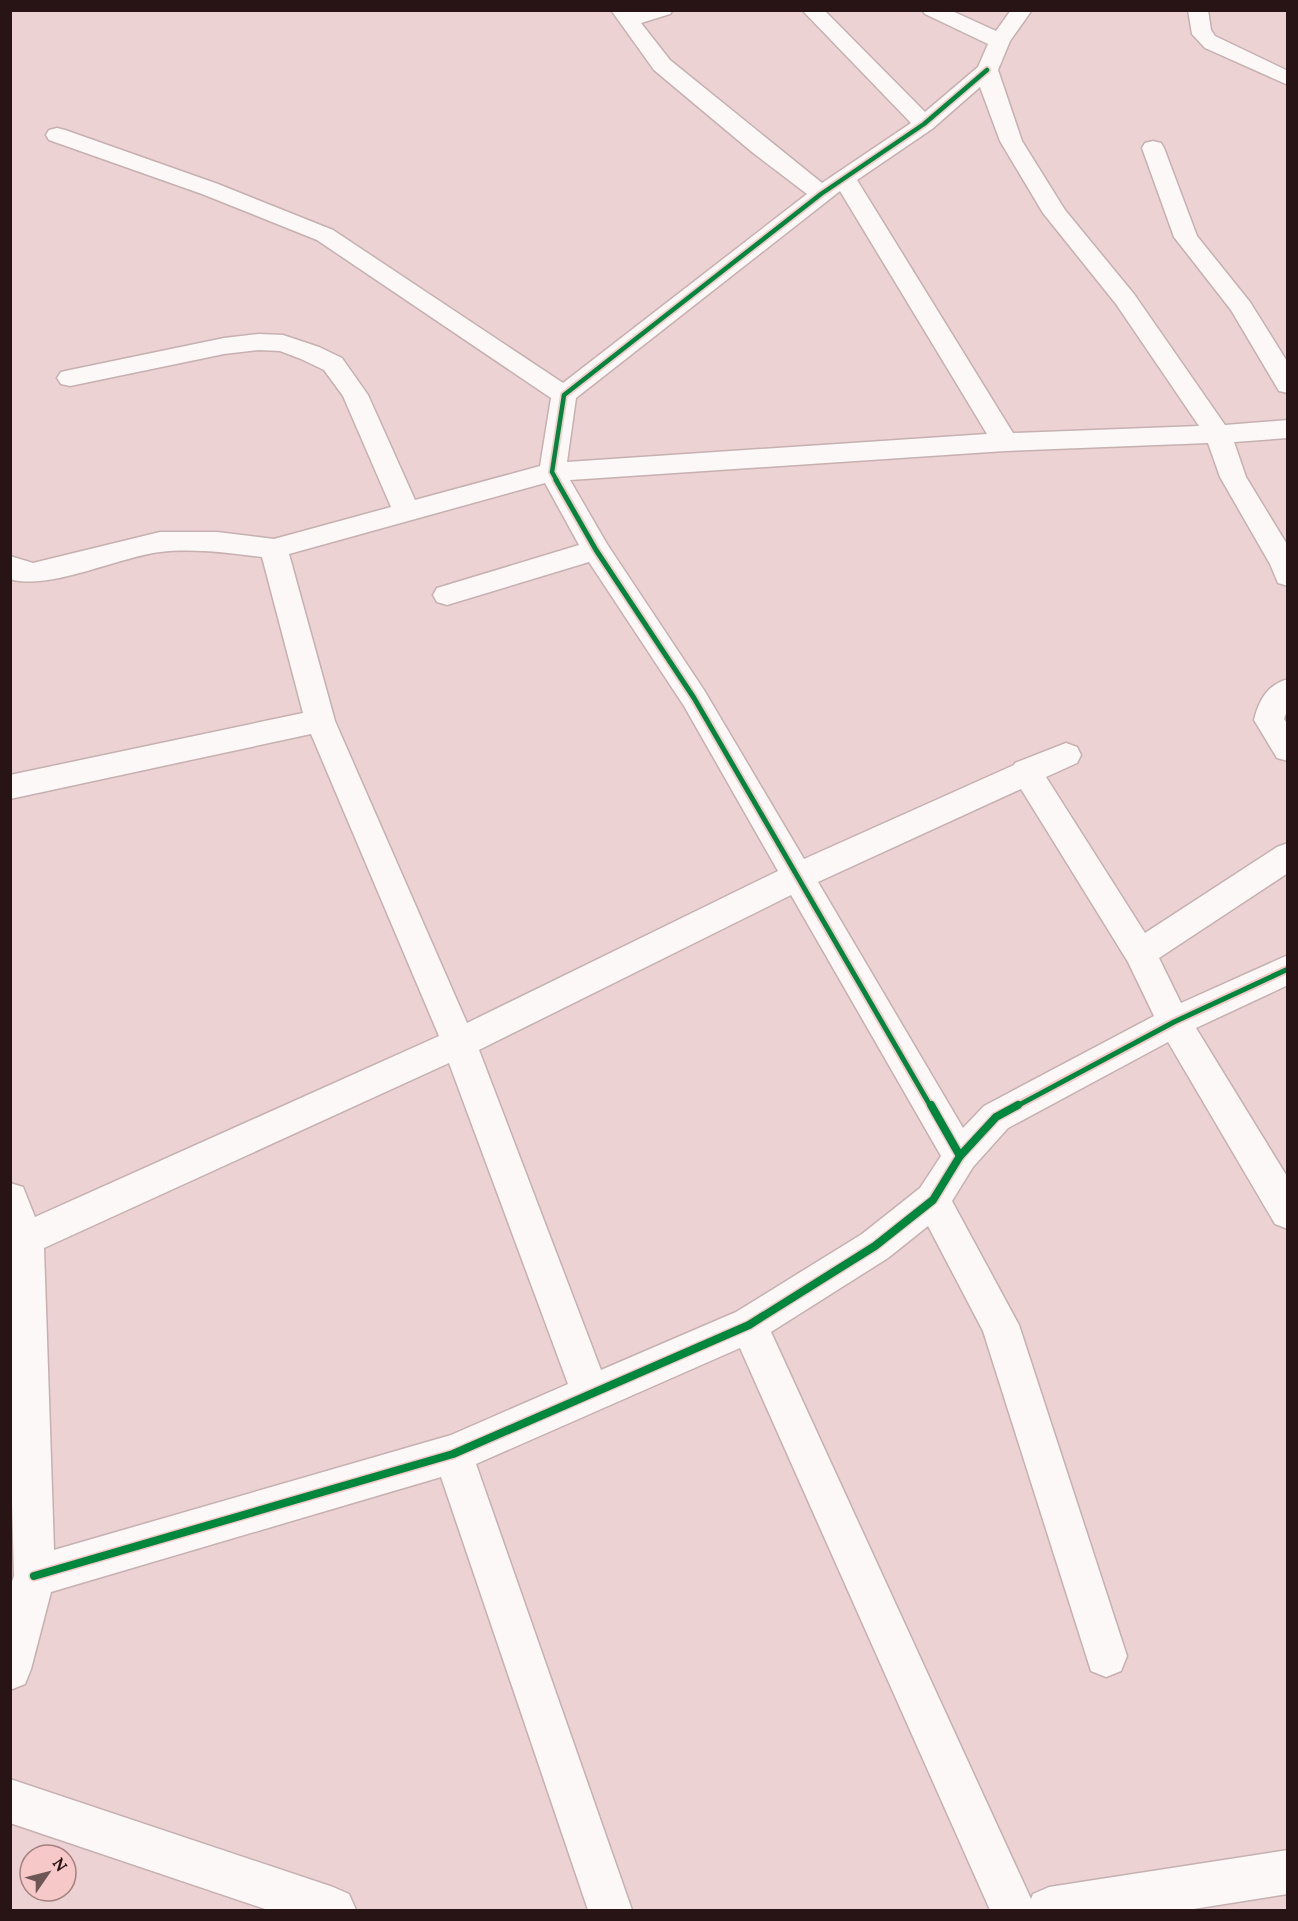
<svg xmlns="http://www.w3.org/2000/svg" width="1298" height="1921" font-family="Lora,serif">
  <style>
    .lines { fill: none; stroke-linecap: round; stroke-linejoin: round }
    .minor-casing { stroke: #c6b0b0; stroke-width: 3 }
    .minor { fill: #fcf8f8; fill-rule: evenodd }
    .cycleway-far2-casing { stroke: #f7c8c8; stroke-width: 8 }
    .cycleway-far1-casing { stroke: #f7c8c8; stroke-width: 9 }
    .cycleway-casing { stroke: #f7c8c8; stroke-width: 11 }
    .cycleway-far2 { stroke: #00873e; stroke-width: 4.5 }
    .cycleway-far1 { stroke: #00873e; stroke-width: 5 }
    .cycleway { stroke: #00873e; stroke-width: 8 }
  </style>
  <rect width="100%" height="100%" fill="#ecd2d2"/>
  <g class="lines">
    <!-- minor casing -->
    <g class="minor-casing">
      <g id="minor">
        <path d="M611 10H673L670 14 641 23 670 60 822 183 911 123 802 10H824L925 112 978 67 988 44 925 14 922 10H950L996 31 1011 10H1032L1010 41 998 70 1022 141 1065 210 1134 294 1225 425 1288 420V438L1234 442 1246 477 1288 546V586L1278 583 1270 564 1220 477 1208 443 1005 451 570 480 607 544 704 690 804 859 1014 765 1015 763 1066 743 1077 747 1081 755 1077 763 1046 777 1145 933 1277 847 1288 843V873L1159 958 1181 1003 1288 955V985L1196 1028 1288 1178V1229L1275 1224 1168 1042 1008 1128 973 1167 952 1201 1019 1325 1127 1656 1121 1671 1106 1677 1091 1671 983 1331 928 1226 888 1258 771 1332 1031 1899 1033 1894 1049 1887 1288 1850V1894L1187 1910H990L740 1348 476 1464 632 1910H588L441 1477 51 1592 31 1669 25 1684 10 1690V1587L14 1576 10 1427V1183L23 1187 35 1217 439 1036 311 734 10 799V775L303 713 262 557C229 553 194 548 160 552 118 557 49 591 10 579V556L33 563 160 532H217L274 539 391 507 343 396 324 370 301 359 280 351 259 350 224 354 70 386 61 384 57 378 61 372 70 370 224 338 259 334 283 335 319 347 342 358 368 395 415 500 540 466 551 398 317 240 202 194 49 140 46 135 49 130 57 128 65 130 218 184 333 230 563 383 807 194 752 152 654 70ZM980 87 1000 141 1043 213 1116 304 1199 426 1013 433 857 180 932 129ZM840 191 987 434 567 462 576 398ZM545 483 579 545 437 588 433 595 437 602 447 605 589 562 684 706 778 871 467 1023 335 721 289 554ZM1021 789 1128 962 1154 1016 984 1106 963 1128 818 882ZM791 895 941 1156 920 1188 862 1234 736 1312 601 1370 479 1050ZM449 1063 568 1384 451 1435 54 1550 44 1248Z"/>
        <polygon points="1188,10 1208,10 1211,30 1215,36 1288,71 1288,85 1205,48 1192,34"/>
        <polygon points="1153,141 1161,143 1164,148 1197,236 1250,302 1288,363 1288,393 1279,391 1231,310 1174,237 1142,148 1145,143"/>
        <path d="M1288 679V708L1284 719 1288 724V761L1277 758 1254 720C1259 700 1267 685 1288 679Z"/>
        <polygon points="10,1779 333,1887 349,1894 356,1910 268,1910 10,1823"/>
      </g>
    </g>
    <!-- minor -->
    <use href="#minor" class="minor"/>
    <!-- cycleway-far2 casing -->
    <g class="cycleway-far2-casing">
      <polyline id="cycleway-far2" points="557,481 552,472 564,395 821,194 924,124 987,70"/>
    </g>
    <!-- cycleway-far1 casing -->
    <g class="cycleway-far1-casing">
      <g id="cycleway-far1">
        <polyline points="556,480 596,550 694,698 931,1107"/>
        <polyline points="1015,1107 1174,1022 1288,969"/>
      </g>
    </g>
    <!-- cycleway casing -->
    <g class="cycleway-casing">
      <g id="cycleway">
        <polyline points="931,1105 960,1156"/>
        <polyline points="34,1576 453,1454 749,1325 875,1246 933,1200 960,1156 996,1117 1018,1105"/>
      </g>
    </g>
    <!-- cycleway-far2 -->
    <use href="#cycleway-far2" class="cycleway-far2"/>
    <!-- cycleway-far1 -->
    <use href="#cycleway-far1" class="cycleway-far1"/>
    <!-- cycleway -->
    <use href="#cycleway" class="cycleway"/>
  </g>
  <!-- border -->
  <rect width="1298" height="1921" fill="none" stroke="#281414" stroke-width="24"/>
  <!-- north arrow -->
  <g transform="translate(48 1873) rotate(55)"><circle r="28" fill="#f7c8c8" stroke="#a48080" stroke-width="1.5"/>
  <path d="M0-4.5L10 22L0 15L-10 22Z" fill="#6d5656"/>
  <text y="-9" font-size="16" font-weight="bold" text-anchor="middle" fill="#281414">N</text>
  </g>
</svg>
